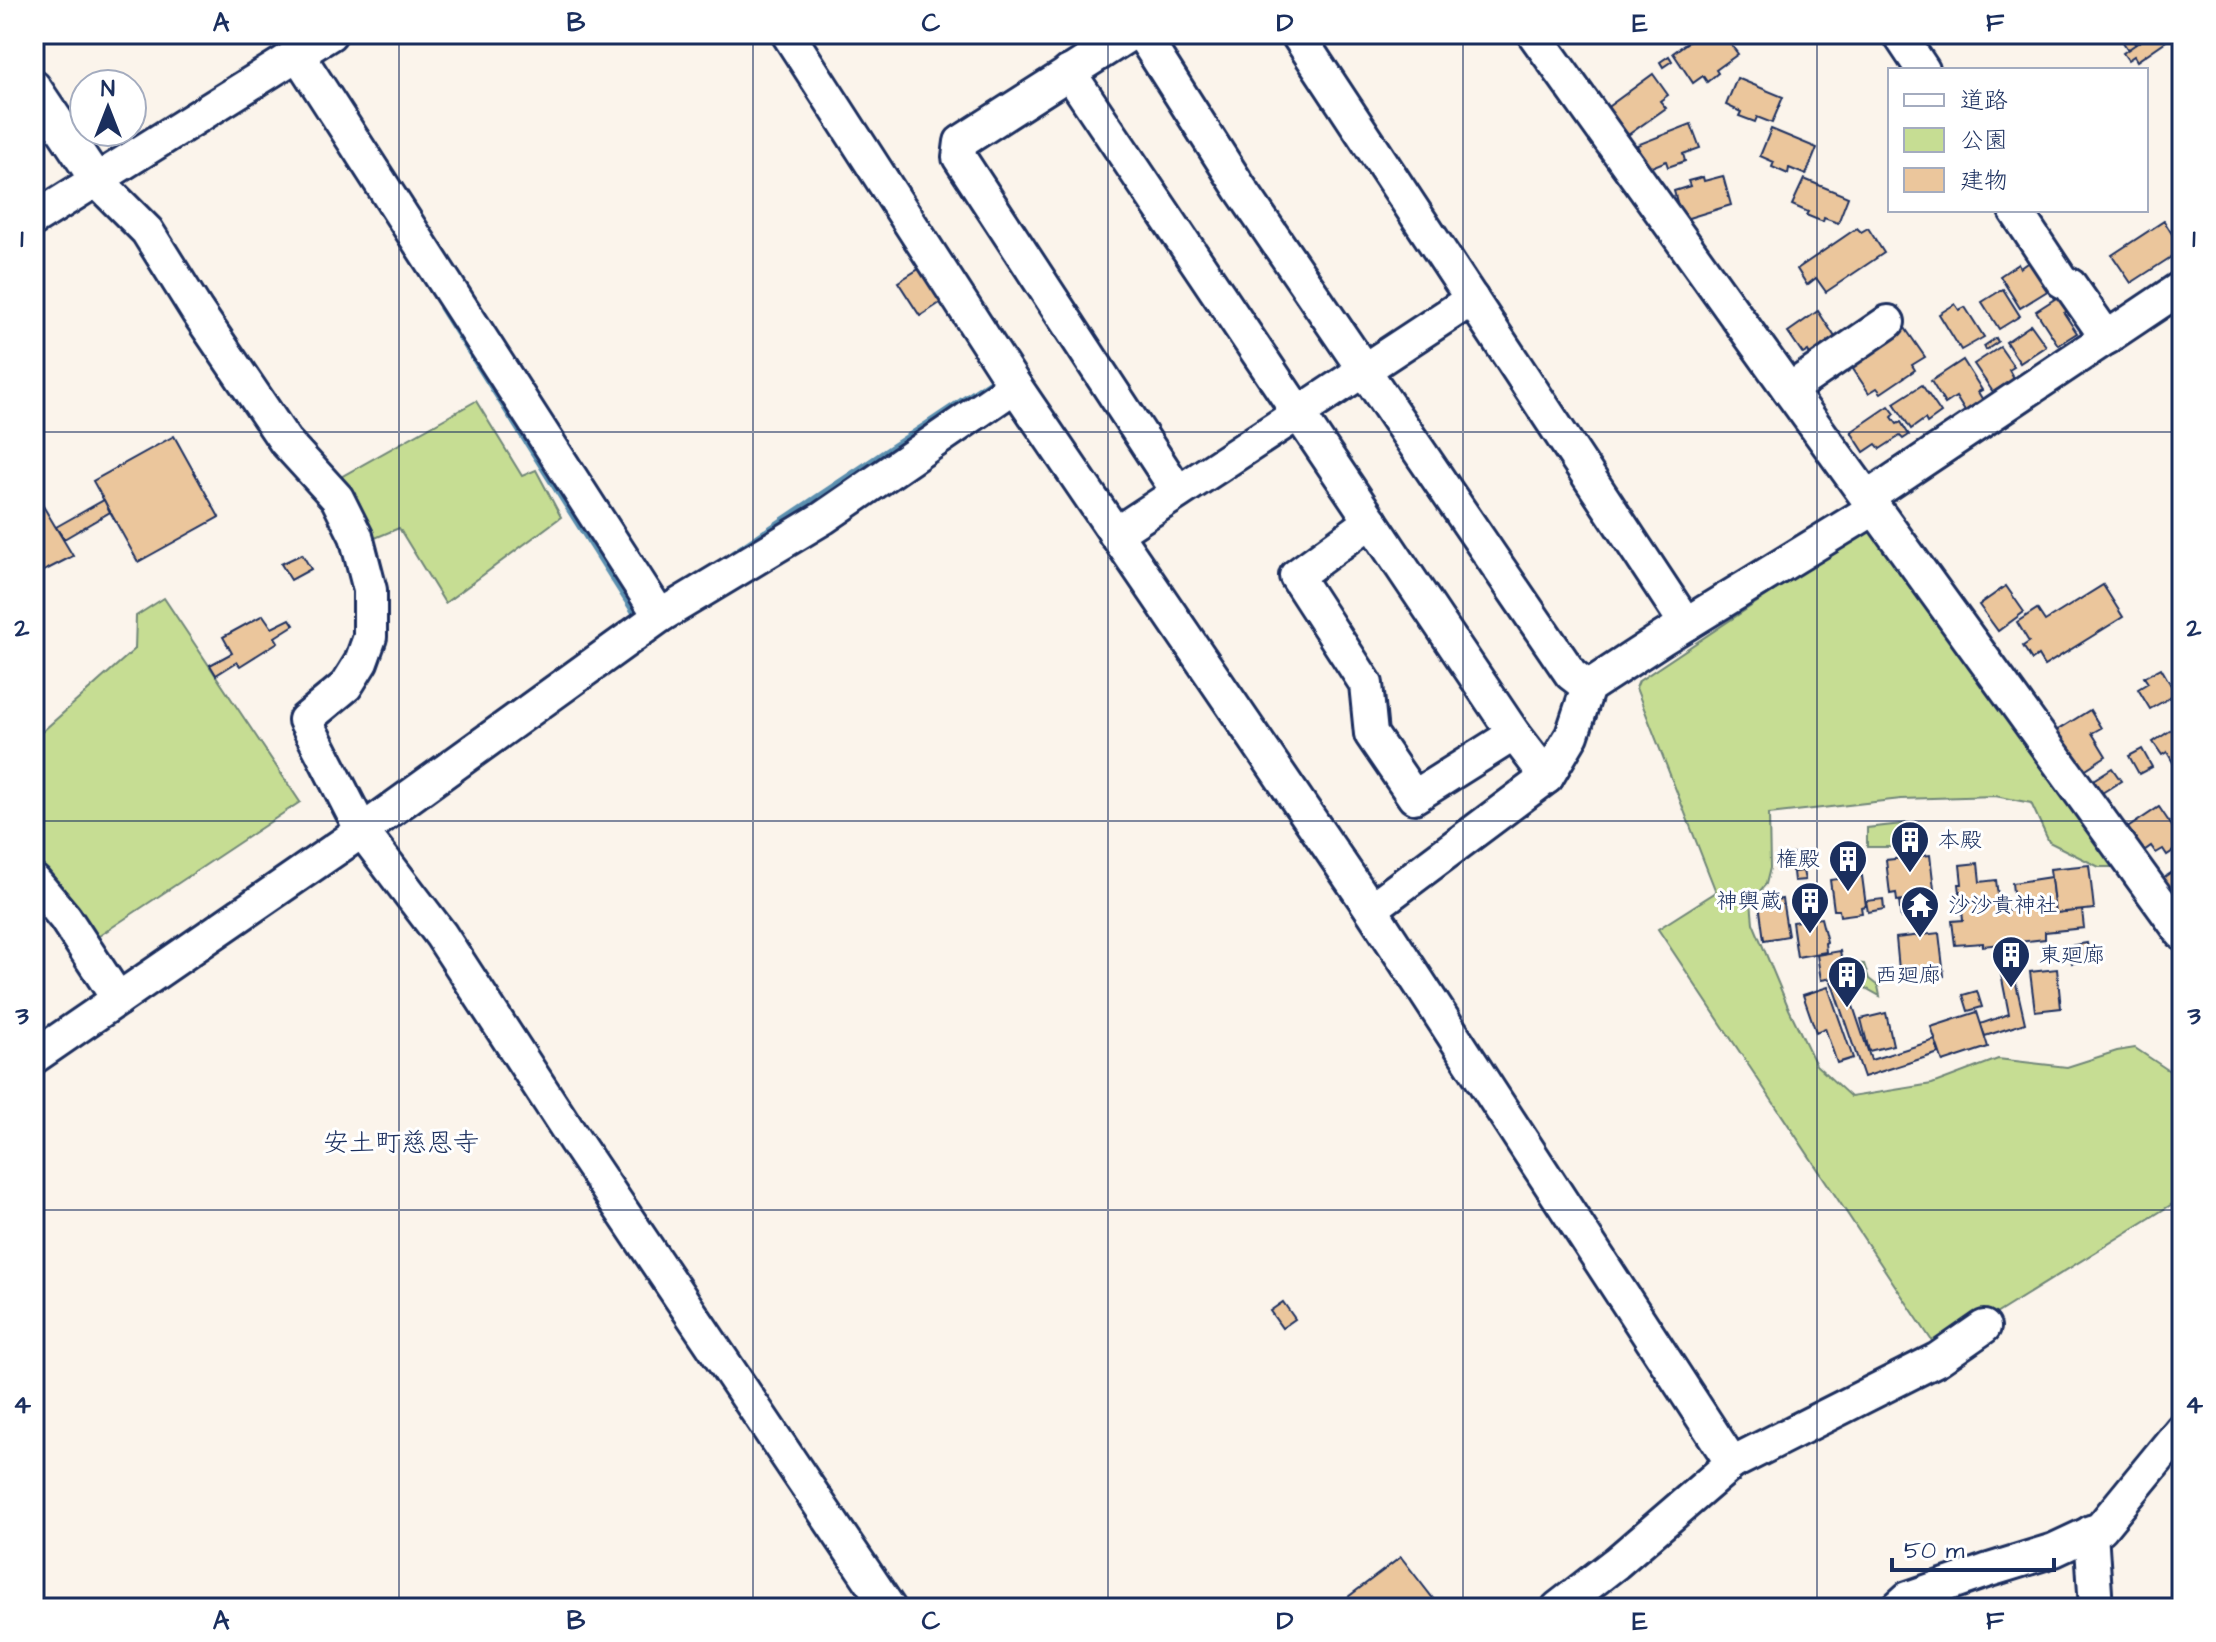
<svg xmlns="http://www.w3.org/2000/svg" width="2216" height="1642" font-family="'Architects Daughter','Klee One',sans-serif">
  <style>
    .green { fill: #c6dd93; stroke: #708678; stroke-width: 2 }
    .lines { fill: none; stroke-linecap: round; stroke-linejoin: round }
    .stream { stroke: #5b90b0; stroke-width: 7 }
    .building { fill: #ebc69c; stroke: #1b2f5e; stroke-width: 2 }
    .minor-casing { stroke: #1b2f5e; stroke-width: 38 }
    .minor { stroke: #fff; stroke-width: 32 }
    .grid { fill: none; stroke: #1b2f5e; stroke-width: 2; stroke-opacity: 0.55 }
    .labels { text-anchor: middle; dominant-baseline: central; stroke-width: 6; stroke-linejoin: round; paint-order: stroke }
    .poi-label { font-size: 22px; fill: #1b2f5e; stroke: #fff; text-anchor: start }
    .quarter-label { font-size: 26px; fill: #1b2f5e; stroke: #fff }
    .neatline { fill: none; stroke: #1b2f5e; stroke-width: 3 }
    .grid-label { font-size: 26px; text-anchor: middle; font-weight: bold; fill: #1b2f5e }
  </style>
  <rect width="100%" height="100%" fill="#fbf4eb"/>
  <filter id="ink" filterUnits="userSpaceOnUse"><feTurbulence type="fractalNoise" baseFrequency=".0125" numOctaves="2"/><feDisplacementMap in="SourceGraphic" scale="16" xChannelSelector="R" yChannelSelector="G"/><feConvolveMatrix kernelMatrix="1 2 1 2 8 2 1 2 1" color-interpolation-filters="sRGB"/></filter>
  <g filter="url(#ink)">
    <!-- green -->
    <g class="green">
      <polygon points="476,401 522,476 536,470 561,517 445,603 399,528 363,543 332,482"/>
      <polygon points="1865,530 1877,533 2116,867 2099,867 2049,842 2031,803 1995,796 1901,799 1769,814 1770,868 1766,884 1751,901 1753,923 1789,1009 1816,1065 1851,1097 1932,1084 1998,1059 2067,1067 2117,1051 2135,1048 2177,1076 2182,1074 2182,1198 1938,1350 1658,929 1716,892 1636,688 1639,681"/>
      <polygon points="164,598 300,802 96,938 59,886 34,859 34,739 135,649 136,616"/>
      <polygon points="1911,823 1899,847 1867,847 1867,828"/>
      <polygon points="1849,963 1864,964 1869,979 1878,986 1880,996 1855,982"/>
    </g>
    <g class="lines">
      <!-- stream -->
      <g class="stream">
        <polyline points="270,34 283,55"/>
        <polyline points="442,308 638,618 642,614"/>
        <polyline points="731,555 995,379"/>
      </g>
    </g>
    <!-- building -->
    <g class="building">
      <polygon points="1699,34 1723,34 1738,54 1716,70 1718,73 1707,82 1703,76 1693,83 1673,53"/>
      <polygon points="2118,34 2128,34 2136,45 2128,50"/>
      <polygon points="2138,34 2166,34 2169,39 2137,61 2134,56 2128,60 2123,53 2142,40"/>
      <polygon points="1669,56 1672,61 1663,67 1660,62"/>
      <polygon points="1653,74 1668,95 1660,101 1666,108 1625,137 1605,109"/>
      <polygon points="1737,78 1783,97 1772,123 1757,117 1755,122 1739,116 1741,112 1726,105"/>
      <polygon points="1691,124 1700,148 1683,154 1685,161 1668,167 1666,161 1647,169 1637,145"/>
      <polygon points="1771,129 1817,148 1806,175 1789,168 1788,174 1772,167 1774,162 1760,156"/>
      <polygon points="1723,176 1731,205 1682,220 1674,191 1690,186 1688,181 1703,177 1704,181"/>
      <polygon points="1804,179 1848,197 1838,223 1824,218 1823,222 1806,215 1808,212 1792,205"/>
      <polygon points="2164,221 2182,250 2131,283 2112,255"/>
      <polygon points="1857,228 1861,232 1868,228 1884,253 1826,292 1816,278 1807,285 1797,269"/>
      <polygon points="2030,261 2049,290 2020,308 2000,276 2018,264 2020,268"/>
      <polygon points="922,267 943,301 920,316 898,282"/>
      <polygon points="2003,289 2020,316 1999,329 1982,302"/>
      <polygon points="2061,295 2069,310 2064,313 2077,333 2058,345 2036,311"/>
      <polygon points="1955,304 1959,310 1965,307 1984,337 1961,350 1939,314"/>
      <polygon points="1818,311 1835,337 1823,345 1826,349 1812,358 1808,351 1803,354 1788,332"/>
      <polygon points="1903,325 1925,357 1912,365 1915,370 1881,393 1877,388 1869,393 1849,363 1876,345 1879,349 1894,339 1891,333"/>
      <polygon points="2031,325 2046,346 2020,363 2006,342"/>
      <polygon points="1996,338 1998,342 1986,350 1984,346"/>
      <polygon points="2000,347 2014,367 2009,370 2014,379 1993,392 1974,364"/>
      <polygon points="1963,360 1982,390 1978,392 1984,402 1966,413 1956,397 1945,404 1931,381"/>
      <polygon points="1922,385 1941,413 1927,423 1925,419 1911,429 1894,403"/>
      <polygon points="1889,406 1895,414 1892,417 1897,424 1901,422 1909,435 1903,439 1900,436 1880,449 1876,444 1864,452 1851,432"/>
      <polygon points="174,436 219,517 138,562 93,481"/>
      <polygon points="104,500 110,512 64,539 56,527"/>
      <polygon points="40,501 73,556 34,576 34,504"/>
      <polygon points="302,554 311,569 291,580 281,564"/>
      <polygon points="2103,585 2123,617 2044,666 2038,656 2032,660 2023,646 2029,642 2017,622 2037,609 2045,621"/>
      <polygon points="2006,586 2024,612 1998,631 1979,605"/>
      <polygon points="263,615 272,628 290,619 294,625 275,637 278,642 240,666 237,662 216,675 210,665 232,653 223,637"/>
      <polygon points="2161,668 2176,694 2150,709 2138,689 2148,683 2144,677"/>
      <polygon points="2090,710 2101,728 2092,733 2106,756 2081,772 2056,731"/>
      <polygon points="2182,723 2182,759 2174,764 2167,752 2162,755 2153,742"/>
      <polygon points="2142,749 2152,767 2139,774 2129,756"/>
      <polygon points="2112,768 2121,781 2102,793 2093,780"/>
      <polygon points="2159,807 2182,841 2182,845 2167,855 2163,849 2156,853 2151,846 2141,853 2126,829"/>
      <polygon points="1801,852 1802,862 1792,863 1791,854"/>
      <polygon points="1930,855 1934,889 1929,889 1930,897 1897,901 1896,893 1890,894 1886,860"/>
      <polygon points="1802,862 1803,870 1792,871 1792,864"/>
      <polygon points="1978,863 1980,882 1996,880 2000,912 2015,910 2012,883 2051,877 2055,913 2082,910 2084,928 2045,932 2045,939 1983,946 1983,943 1955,945 1952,921 1963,920 1959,884 1962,884 1960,865"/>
      <polygon points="2089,865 2094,909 2055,913 2050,869"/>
      <polygon points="2182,865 2182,896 2178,891 2172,895 2161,879"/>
      <polygon points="1803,871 1805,880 1794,881 1793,872"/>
      <polygon points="1862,876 1866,906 1861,907 1862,913 1840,916 1839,910 1834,910 1830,880"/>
      <polygon points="1806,891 1807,898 1797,899 1797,892"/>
      <polygon points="1929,898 1931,915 1901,918 1899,901"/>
      <polygon points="1782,899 1788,936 1764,940 1759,903"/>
      <polygon points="1883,899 1884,909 1868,912 1866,901"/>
      <polygon points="1821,918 1827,942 1825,943 1826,952 1797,957 1792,922"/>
      <polygon points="1939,933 1944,976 1900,980 1896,938"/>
      <polygon points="2087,943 2090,960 2072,963 2069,946"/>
      <polygon points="1840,951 1845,976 1821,980 1817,955"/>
      <polygon points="2011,962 2025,1023 1985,1036 1980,1024 2009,1014 1999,964"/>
      <polygon points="2057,969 2061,1008 2035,1011 2030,972"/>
      <polygon points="1843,976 1871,1060 1935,1040 1939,1053 1864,1077 1830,978"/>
      <polygon points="1828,987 1853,1058 1837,1063 1825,1028 1816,1032 1803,995"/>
      <polygon points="1977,991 1982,1007 1968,1011 1963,995"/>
      <polygon points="1977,1012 1988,1047 1943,1062 1931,1027"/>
      <polygon points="1886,1013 1893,1045 1869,1051 1861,1019"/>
      <polygon points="1283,1302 1295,1319 1282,1328 1270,1311"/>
      <polygon points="1401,1557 1438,1605 1435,1608 1350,1608 1344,1600"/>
    </g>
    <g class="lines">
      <!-- minor casing -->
      <g class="minor-casing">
        <g id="minor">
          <polyline points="788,34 1015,386 1371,909 1732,1463"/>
          <polyline points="1130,34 961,142 959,157 1178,492"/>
          <polyline points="1142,34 1240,188 1571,674 1588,687"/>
          <polyline points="1297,34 1686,624"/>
          <polyline points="1534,34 1789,390 2182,933"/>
          <polyline points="1899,34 1923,70"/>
          <polyline points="297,53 660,616"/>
          <polyline points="1069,72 1514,734 1547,777"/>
          <polyline points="34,87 97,181 147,231 197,311 285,441 337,498 356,536 370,590 370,637 361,662 346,686 305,720 362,831 441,935 575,1141 889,1608"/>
          <polyline points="2015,210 2062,281 2070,285 2107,338"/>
          <polyline points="34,219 330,34"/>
          <polyline points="1789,390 1888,322"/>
          <polyline points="1867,498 2182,287"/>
          <polyline points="1371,521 1296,576 1366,684 1371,734 1414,797 1514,734"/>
          <polyline points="1115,534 1472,299"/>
          <polyline points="34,881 65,918 118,999"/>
          <polyline points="1371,909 1547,777 1572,735 1588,687 1663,638 1875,508"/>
          <polyline points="34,1057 362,831 660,616 823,518 1015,386"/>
          <polyline points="2091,1532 2096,1608"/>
          <polyline points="1558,1608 1616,1563 1732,1463 1938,1359 1984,1327"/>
          <polyline points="1897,1608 1908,1598 1986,1571 2054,1550 2101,1528 2182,1429"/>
        </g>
      </g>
      <!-- minor -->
      <use href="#minor" class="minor"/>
    </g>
  </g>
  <!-- grid -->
  <path class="grid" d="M399 34V1608M753 34V1608M1108 34V1608M1463 34V1608M1817 34V1608M34 432H2182M34 821H2182M34 1210H2182"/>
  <!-- icons -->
  <defs>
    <g id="building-pin" transform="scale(2)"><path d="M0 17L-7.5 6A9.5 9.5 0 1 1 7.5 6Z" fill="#1b2f5e" stroke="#fff"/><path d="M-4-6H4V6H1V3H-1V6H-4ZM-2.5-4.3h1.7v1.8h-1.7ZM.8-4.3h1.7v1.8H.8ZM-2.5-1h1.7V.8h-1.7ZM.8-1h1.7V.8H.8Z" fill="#fff"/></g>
    <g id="temple-pin" transform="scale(2)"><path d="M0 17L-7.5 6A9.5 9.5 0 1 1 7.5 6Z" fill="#1b2f5e" stroke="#fff"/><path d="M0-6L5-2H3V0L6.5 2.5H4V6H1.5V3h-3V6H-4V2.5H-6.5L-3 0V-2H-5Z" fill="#fff"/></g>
  </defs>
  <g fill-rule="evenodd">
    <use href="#building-pin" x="1910" y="840"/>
    <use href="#building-pin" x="1848" y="859"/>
    <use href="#building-pin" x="1810" y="901"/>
    <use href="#temple-pin" x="1920" y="905"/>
    <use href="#building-pin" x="2011" y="955"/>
    <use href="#building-pin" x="1847" y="975"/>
  </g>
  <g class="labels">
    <!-- poi labels -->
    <g class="poi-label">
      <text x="1938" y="840">本殿</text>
      <text x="1820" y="859" text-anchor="end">権殿</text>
      <text x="1782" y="901" text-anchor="end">神輿蔵</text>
      <text x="1948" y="905">沙沙貴神社</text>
      <text x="2039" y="955">東廻廊</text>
      <text x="1875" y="975">西廻廊</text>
    </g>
    <!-- quarter labels -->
    <g class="quarter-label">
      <text x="401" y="1143">安土町慈恩寺</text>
    </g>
  </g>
  <!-- margin -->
  <rect width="2216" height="1642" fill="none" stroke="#fff" stroke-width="88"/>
  <!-- legend -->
  <rect x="1888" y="68" width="260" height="144" fill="#ffffff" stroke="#a4acbf" stroke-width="2"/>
  <rect x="1904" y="94" width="40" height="12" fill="#ffffff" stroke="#a4acbf" stroke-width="2"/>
  <text x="1960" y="108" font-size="24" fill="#1b2f5e">道路</text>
  <rect x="1904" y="128" width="40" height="24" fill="#c6dd93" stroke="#a4acbf" stroke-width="2"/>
  <text x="1960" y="148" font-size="24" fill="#1b2f5e">公園</text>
  <rect x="1904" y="168" width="40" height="24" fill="#ebc69c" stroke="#a4acbf" stroke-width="2"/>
  <text x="1960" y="188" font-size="24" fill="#1b2f5e">建物</text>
  <!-- north arrow -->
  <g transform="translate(108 108)"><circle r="38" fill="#ffffff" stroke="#a4acbf" stroke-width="2"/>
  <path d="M0-6L14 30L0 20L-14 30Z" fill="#1b2f5e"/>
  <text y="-12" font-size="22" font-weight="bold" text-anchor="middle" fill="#1b2f5e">N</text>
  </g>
  <!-- scale -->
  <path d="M1892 1558v12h162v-12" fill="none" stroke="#1b2f5e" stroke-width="4"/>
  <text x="1904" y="1558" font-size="24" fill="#1b2f5e" stroke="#ffffff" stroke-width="6" paint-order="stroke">50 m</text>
  <rect x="44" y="44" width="2128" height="1554" class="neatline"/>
  <g class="grid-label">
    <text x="221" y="31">A</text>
    <text x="576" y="31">B</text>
    <text x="931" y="31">C</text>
    <text x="1285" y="31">D</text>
    <text x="1640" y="31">E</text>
    <text x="1995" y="31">F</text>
    <text x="22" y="247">1</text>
    <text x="2194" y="247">1</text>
    <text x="22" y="636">2</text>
    <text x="2194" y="636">2</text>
    <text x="22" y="1024">3</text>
    <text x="2194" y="1024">3</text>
    <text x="22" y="1413">4</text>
    <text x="2194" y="1413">4</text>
    <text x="221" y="1629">A</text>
    <text x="576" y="1629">B</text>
    <text x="931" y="1629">C</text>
    <text x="1285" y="1629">D</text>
    <text x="1640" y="1629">E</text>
    <text x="1995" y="1629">F</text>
  </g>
</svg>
